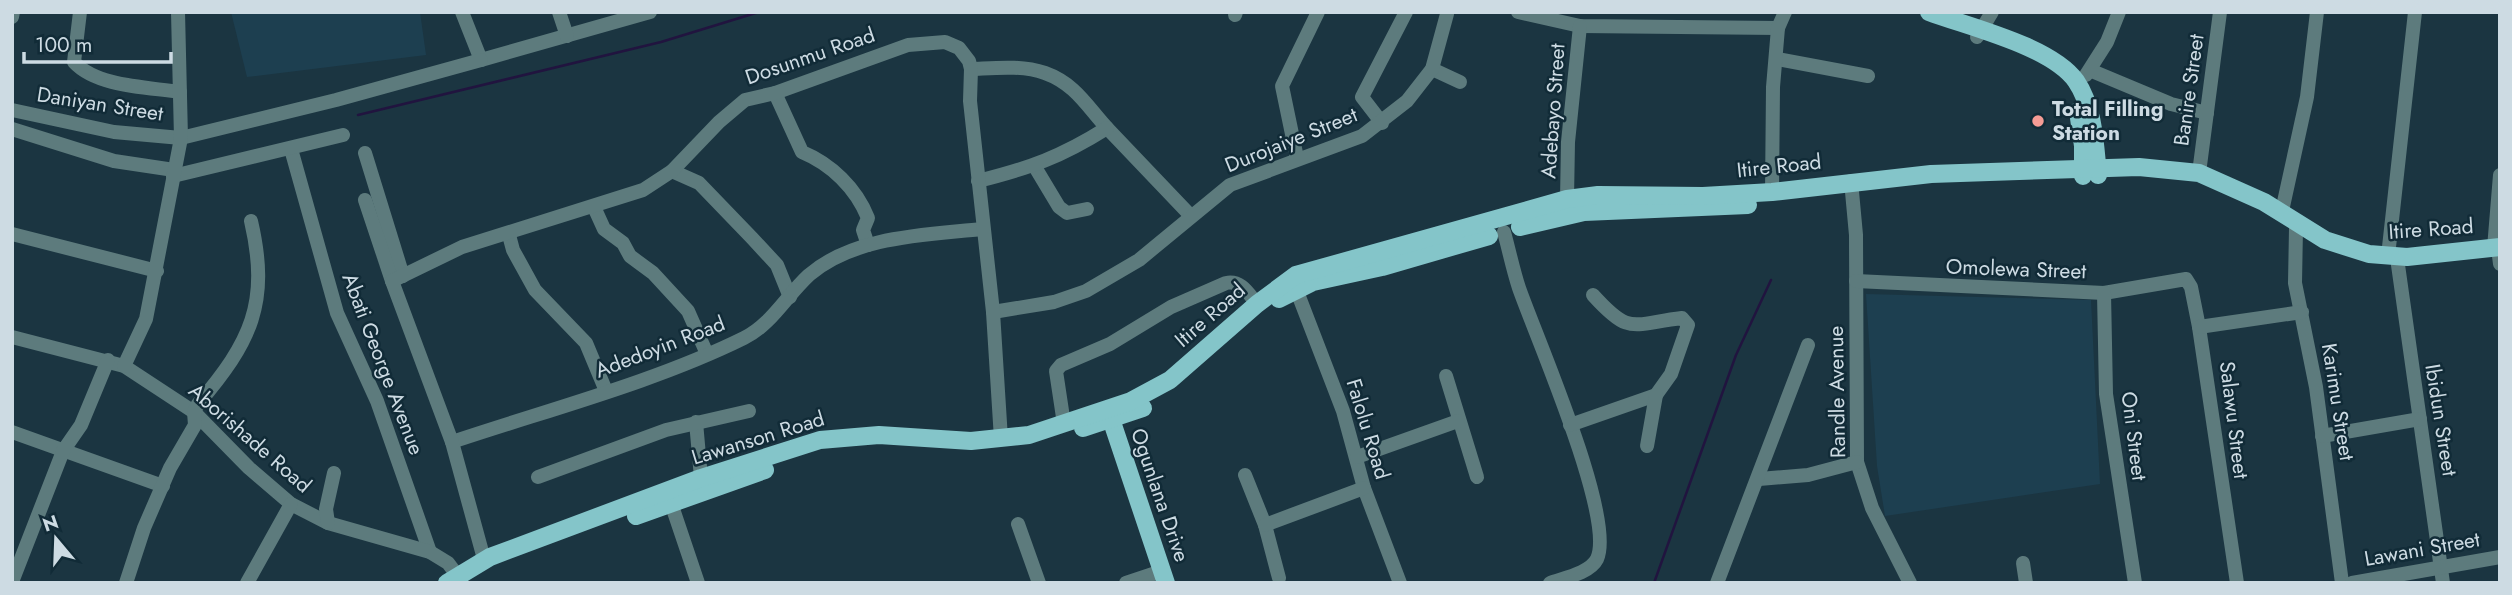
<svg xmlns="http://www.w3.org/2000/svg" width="2512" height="595" font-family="Jost,sans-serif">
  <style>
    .built { fill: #1d3f50 }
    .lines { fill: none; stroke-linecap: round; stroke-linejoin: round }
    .stream { stroke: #21143f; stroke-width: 2.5 }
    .minor { stroke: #5d7b7d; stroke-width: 14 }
    .major { stroke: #84c5c9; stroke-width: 18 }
    .poi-dot { fill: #f59c95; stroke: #112b37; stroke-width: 2.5 }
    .labels { text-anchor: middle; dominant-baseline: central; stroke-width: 5; stroke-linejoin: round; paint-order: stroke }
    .street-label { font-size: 21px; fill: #cddbe3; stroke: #112b37 }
    .poi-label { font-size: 21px; font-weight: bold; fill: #cddbe3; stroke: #112b37; text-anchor: start }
  </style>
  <rect width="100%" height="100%" fill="#1b3541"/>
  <!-- built -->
  <g class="built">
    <polygon points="231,12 420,12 426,55 247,77"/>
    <polygon points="1866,294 2091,300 2100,484 1885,516 1877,466"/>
  </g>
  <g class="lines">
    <!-- stream -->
    <g class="stream">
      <polyline points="358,115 661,42 759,12"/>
      <polyline points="1654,583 1736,355 1771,280"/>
    </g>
    <!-- minor -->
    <g class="minor">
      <path d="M80 12 74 62C97 87 148 87 180 92"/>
      <polyline points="462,12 481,60 650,12"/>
      <polyline points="559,12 567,36"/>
      <polyline points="1518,12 1580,26 1778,28"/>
      <polyline points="1235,15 1236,12"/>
      <polyline points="12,17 13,12"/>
      <polyline points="1977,37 1992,12"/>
      <polyline points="1777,59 1868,76"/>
      <path d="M971 69C996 68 1021 65 1045 73 1076 84 1088 108 1108 129 1136 158 1163 187 1190 215"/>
      <polyline points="1432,69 1460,82"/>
      <polyline points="2092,71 2171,104 2207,113"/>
      <polyline points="2086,75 2107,42 2119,12"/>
      <path d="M775 93 802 152C831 164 856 188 868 218L863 230 868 245"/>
      <polyline points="12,110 114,132 181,138 336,100 481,60"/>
      <polyline points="1382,123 1362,97 1406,12"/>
      <polyline points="12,129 114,161 174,170"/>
      <polyline points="291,149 337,313 377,401 430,552"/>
      <polyline points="365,153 403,276"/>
      <polyline points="1297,158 1282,86 1318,12"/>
      <polyline points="1035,167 1059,207 1067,213 1087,209"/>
      <polyline points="672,171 699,183 752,238 777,265 790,297"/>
      <polyline points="2199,173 2220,12"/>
      <polyline points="173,176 343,135"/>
      <path d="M978 181C1030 168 1061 157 1107 128"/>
      <polyline points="1851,181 1856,235 1857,462 1872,508 1910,583"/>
      <polyline points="1772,192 1773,87 1778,28 1785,12"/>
      <polyline points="1567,199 1568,142 1580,26"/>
      <polyline points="365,200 392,281"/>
      <polyline points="594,207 604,229 623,243 630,256 653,273 688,311 707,354"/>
      <polyline points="2282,211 2307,97 2317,12"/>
      <polyline points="2296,228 2295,283 2316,387 2342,583"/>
      <path d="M1504 232C1509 250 1513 270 1519 288 1536 337 1616 518 1597 559 1590 573 1564 578 1550 583"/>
      <polyline points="12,234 157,271"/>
      <polyline points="509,235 513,250 535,290 586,343 606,391"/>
      <polyline points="2494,248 2500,175"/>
      <polyline points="2388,256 2415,12"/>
      <polyline points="2499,256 2500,264"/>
      <polyline points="2398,265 2443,583"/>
      <polyline points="1293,281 1343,411 1364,488 1400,583"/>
      <polyline points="1856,281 2104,293 2186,279 2191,287 2199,327 2237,583"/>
      <polyline points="2104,293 2106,394 2135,583"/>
      <polyline points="993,312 1054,302 1086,291 1139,260 1230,185 1362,136 1407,101 1432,69 1447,14"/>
      <polyline points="2199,327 2302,312"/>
      <polyline points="12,337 124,366 194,412 249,468 291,504 328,523 430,552 448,563 457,575"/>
      <polyline points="124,366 146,319 181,138 178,12"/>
      <polyline points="1446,376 1477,477"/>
      <polyline points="696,422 701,478"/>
      <path d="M1064 424 1056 371 1061 365 1110 344 1171 307 1226 283C1241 280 1248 293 1257 304"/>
      <path d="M1570 425 1656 395 1671 374 1688 325 1682 318C1631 324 1630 336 1593 295"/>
      <polyline points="12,432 163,486"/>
      <polyline points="2322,436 2420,419"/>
      <path d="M452 442C547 410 655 382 744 338 771 325 787 295 809 275 854 236 926 235 982 229"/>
      <polyline points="1647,446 1656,395"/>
      <polyline points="1357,457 1458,421"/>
      <polyline points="1245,475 1265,525 1279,578"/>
      <polyline points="538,477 666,430 749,411"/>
      <polyline points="1759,479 1808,475 1857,462"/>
      <polyline points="671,503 698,583"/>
      <polyline points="328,523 326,509 334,473"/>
      <polyline points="1018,524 1039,583"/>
      <polyline points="1265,525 1364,488"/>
      <polyline points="484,559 452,442 392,281 462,247 643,190 672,171 719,122 745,100 775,93 908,45 945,42 959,48 969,61 971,69 970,101 993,312 1001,439"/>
      <polyline points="2023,563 2026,583"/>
      <polyline points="12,582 63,451 81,425 108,360"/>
      <path d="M126 583 144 528 170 468 195 425 194 412 198 404C251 342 270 303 251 221"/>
      <polyline points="247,583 291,504"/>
      <polyline points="1126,583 1162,571"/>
      <polyline points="1717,583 1808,345"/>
      <polyline points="2352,583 2500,557"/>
    </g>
    <!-- major -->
    <g class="major">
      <path d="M1929 12C1969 27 2051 46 2076 81 2094 107 2095 145 2098 175"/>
      <polyline points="2078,111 2083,146 2083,176"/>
      <polyline points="1520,227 1584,212 1748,205"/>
      <polyline points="1279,299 1313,282 1382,267 1489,236"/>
      <polyline points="1108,410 1166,583"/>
      <polyline points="1083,428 1143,408"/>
      <polyline points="636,516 765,470"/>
      <polyline points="447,583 490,557 701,478 820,440 879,435 971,441 1029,435 1131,401 1170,380 1257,304 1296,275 1567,199 1598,195 1703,196 1772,192 1931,174 2139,167 2199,173 2264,202 2325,240 2369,254 2407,257 2500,247"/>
    </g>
  </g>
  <!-- markers -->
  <circle class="poi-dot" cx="2038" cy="121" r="7"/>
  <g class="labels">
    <!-- street labels -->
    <g class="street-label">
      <text transform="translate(810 56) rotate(-19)">Dosunmu Road</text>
      <text transform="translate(2189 90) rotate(-82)">Banire Street</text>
      <text transform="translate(100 104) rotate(9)">Daniyan Street</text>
      <text transform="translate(1553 111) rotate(-86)">Adebayo Street</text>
      <text transform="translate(1291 140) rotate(-22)">Durojaiye Street</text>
      <text transform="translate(1779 166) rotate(-6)">Itire Road</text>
      <text transform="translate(2431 229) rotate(-4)">Itire Road</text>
      <text transform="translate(2016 269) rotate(2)">Omolewa Street</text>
      <text transform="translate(1210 315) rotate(-41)">Itire Road</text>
      <text transform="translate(660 347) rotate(-21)">Adedoyin Road</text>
      <text transform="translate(383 364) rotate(69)">Abati George Avenue</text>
      <text transform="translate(1837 392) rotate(-91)">Randle Avenue</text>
      <text transform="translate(2338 402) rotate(81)">Karimu Street</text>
      <text transform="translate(2234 420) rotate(83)">Salawu Street</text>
      <text transform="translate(2441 420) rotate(81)">Ibidun Street</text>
      <text transform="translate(1368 429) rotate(73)">Falolu Road</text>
      <text transform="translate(2134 436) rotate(83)">Oni Street</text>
      <text transform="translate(250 438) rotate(41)">Aborishade Road</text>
      <text transform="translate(758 438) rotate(-17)">Lawanson Road</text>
      <text transform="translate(1160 495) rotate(71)">Ogunlana Drive</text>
      <text transform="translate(2422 549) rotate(-10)">Lawani Street</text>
    </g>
    <!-- poi labels -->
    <g class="poi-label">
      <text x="2052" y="109">Total Filling<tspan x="2052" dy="24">Station</tspan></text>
    </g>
  </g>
  <!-- border -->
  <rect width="2512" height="595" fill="none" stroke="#cddbe3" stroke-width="28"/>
  <!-- north arrow -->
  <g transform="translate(56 539) rotate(341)" stroke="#112b37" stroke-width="5" paint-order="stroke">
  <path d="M0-5L12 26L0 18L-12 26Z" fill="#cddbe3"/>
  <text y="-10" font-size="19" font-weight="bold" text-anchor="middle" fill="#cddbe3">N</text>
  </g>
  <!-- scale -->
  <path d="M24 52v10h147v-10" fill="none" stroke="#cddbe3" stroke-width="3.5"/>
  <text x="35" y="52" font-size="21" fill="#cddbe3" stroke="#112b37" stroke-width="5" paint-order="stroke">100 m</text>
</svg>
